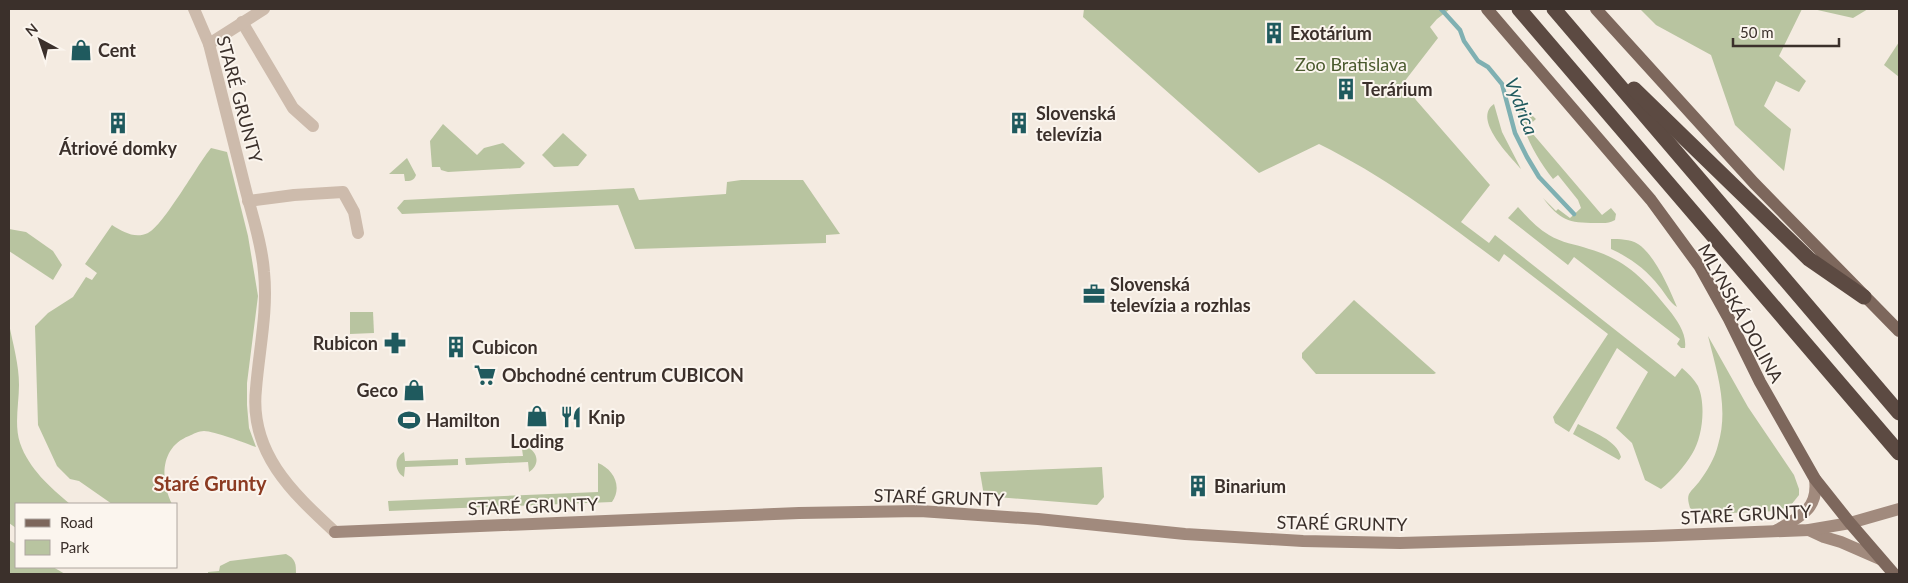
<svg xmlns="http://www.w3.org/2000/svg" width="1908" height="583" font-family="Lato,sans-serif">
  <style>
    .green { fill: #b8c4a0 }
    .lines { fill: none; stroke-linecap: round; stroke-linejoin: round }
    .stream { stroke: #7fb0b2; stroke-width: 4.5 }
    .street { stroke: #cdbbac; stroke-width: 12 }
    .secondary { stroke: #a18a7d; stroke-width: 12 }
    .primary { stroke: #7d675c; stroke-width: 12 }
    .highway { stroke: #5c4a42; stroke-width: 15 }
    .labels { text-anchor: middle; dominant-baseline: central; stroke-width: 4; stroke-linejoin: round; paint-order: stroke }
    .poi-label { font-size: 18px; font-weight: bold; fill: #3b302b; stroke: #fbf5ee; text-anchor: start }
    .park-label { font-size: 18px; fill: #4a5a2e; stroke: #fbf5ee }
    .street-label { font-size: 18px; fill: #3b302b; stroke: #fbf5ee }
    .water-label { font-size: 19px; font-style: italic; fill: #1f5a5e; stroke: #fbf5ee }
    .quarter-label { font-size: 20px; font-weight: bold; fill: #8c3b22; stroke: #fbf5ee }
  </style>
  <rect width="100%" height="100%" fill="#f4ebe1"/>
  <!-- green -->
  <g class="green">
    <path d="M1084 9H1450L1437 19 1430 27 1438 38 1404 82 1416 100 1490 185 1461 222 1489 243 1495 235 1675 377 1682 368C1688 373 1694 379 1698 386 1706 404 1703 437 1692 454 1685 466 1672 480 1661 489L1645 480 1632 443 1616 428 1648 372 1617 348 1569 432 1555 423 1553 417 1608 334 1504 254 1499 262C1441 219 1384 176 1319 144L1259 173 1083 17Z"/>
    <polygon points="1640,9 1802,9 1779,56 1806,81 1799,92 1776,81 1764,106 1791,129 1784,171 1735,125 1711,55 1656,25"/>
    <polygon points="1813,9 1868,9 1853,18"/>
    <polygon points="1899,42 1899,77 1884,65"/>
    <path d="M1516 102 1519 103 1536 119 1527 127 1602 215 1611 208 1616 214 1615 220C1609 224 1602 223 1596 223 1568 223 1560 220 1543 198L1556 211 1558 209 1570 218 1581 208 1578 200 1558 175 1553 179C1535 157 1522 130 1516 102Z"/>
    <path d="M1494 104 1502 132 1521 169C1510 156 1472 119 1494 104Z"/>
    <polygon points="443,124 477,155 484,148 503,143 525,163 520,168 448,172 441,170 440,167 432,167 430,141"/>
    <polygon points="563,133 587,155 578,166 554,167 542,155"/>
    <path d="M211 148 227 152 248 236 258 296 247 383V405L249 428 256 447C245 443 214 431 204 431 199 431 193 434 189 436 160 447 160 480 172 504H112L79 481 70 479 57 466 38 425 35 326 48 313 73 297 86 277 92 280 97 273 85 264 112 225C123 232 135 239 148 233 164 225 197 165 211 148Z"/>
    <path d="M407 158 416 175C414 181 410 181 405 181L404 174H389Z"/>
    <polygon points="741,180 803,180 840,234 826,235 826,243 635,249 618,205 402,214 397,208 404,200 634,188 639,200 726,194 727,182"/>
    <path d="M1518 207C1527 217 1537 228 1549 235 1562 243 1575 244 1589 249 1627 260 1645 280 1669 310 1677 320 1687 334 1685 348H1681L1677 344 1680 339 1574 257 1568 265 1508 218Z"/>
    <polygon points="9,229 26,232 53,251 62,265 53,280 9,251"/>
    <path d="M1611 239C1619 239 1630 239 1638 244 1655 255 1669 288 1677 307 1670 303 1665 293 1659 286 1647 270 1629 257 1611 249Z"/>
    <polygon points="1354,300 1436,373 1434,374 1316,374 1302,358 1302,353"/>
    <polygon points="350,312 373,312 374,333 350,334"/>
    <path d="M9 324C13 344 19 365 19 385 19 403 14 425 20 443 29 469 50 487 70 504H16V528L9 523Z"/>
    <path d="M1708 336 1748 407 1794 475 1799 489V495L1791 505 1778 511 1703 514 1698 513 1690 508C1689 504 1687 499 1689 494 1692 489 1696 486 1699 482 1707 471 1715 458 1718 445 1729 408 1717 372 1708 336Z"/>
    <path d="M1578 424C1592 432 1617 440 1621 457L1619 460 1573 434Z"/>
    <path d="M529 448C539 454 539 466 529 472L528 462 466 465 465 458 523 456 522 449Z"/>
    <path d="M404 452 405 461 458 459V465L405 467 404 477C394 471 394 457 404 452Z"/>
    <path d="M598 463C613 469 623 486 612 502L389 511 388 501 598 492Z"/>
    <polygon points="1102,467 1104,497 1097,505 984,496 980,472"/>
    <polygon points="9,540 16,544 16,567 53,567 65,574 9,574"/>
    <path d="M286 554C296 559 296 564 296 574H208V572L219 571 220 566 230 561Z"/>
  </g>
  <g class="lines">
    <!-- stream -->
    <polyline class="stream" points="1441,9 1460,30 1464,41 1478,61 1488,67 1502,84 1515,133 1527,157 1539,177 1574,214"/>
    <!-- street -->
    <g class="street">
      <path d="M194 9 209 44C221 93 234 142 246 191 253 218 262 245 264 272 268 312 259 350 256 389 249 453 293 493 335 532"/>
      <polyline points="242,22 293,108 313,126"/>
      <polyline points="209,44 264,9"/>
      <polyline points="248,201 294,195 343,192 354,212 358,233"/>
    </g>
    <!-- secondary -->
    <g class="secondary">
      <path d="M1777 530C1800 517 1819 509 1815 479"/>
      <polyline points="1809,530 1824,537 1841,542 1880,559"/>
      <polyline points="335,532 799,513 920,511 1038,519 1185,534 1303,541 1400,543 1653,536 1809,530 1850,523 1899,509"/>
    </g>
    <!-- primary -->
    <g class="primary">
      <polyline points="1487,9 1651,200 1700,267 1729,319 1760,382 1815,479 1850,523 1894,574"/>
      <polyline points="1596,9 1754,183 1899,331"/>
    </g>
    <!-- highway -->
    <g class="highway">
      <polyline points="1519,9 1899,453"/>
      <polyline points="1554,9 1899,413"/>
      <polyline points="1634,89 1809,259 1864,297"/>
    </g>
  </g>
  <!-- icons -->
  <defs>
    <g id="building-bare" transform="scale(1.725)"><path d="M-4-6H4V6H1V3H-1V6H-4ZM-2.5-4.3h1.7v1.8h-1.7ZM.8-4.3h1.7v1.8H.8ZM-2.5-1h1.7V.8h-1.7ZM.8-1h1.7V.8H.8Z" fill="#1f5a5e" stroke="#fbf5ee" stroke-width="2.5" paint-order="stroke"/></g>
    <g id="shop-bare" transform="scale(1.725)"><path d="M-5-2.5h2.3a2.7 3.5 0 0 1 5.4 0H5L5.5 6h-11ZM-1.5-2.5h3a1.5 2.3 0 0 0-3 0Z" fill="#1f5a5e" stroke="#fbf5ee" stroke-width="2.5" paint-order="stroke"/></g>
    <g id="office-bare" transform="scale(1.725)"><path d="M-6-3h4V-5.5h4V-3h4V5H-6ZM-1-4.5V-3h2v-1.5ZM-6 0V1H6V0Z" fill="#1f5a5e" stroke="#fbf5ee" stroke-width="2.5" paint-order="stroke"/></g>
    <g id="pharmacy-bare" transform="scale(1.725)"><path d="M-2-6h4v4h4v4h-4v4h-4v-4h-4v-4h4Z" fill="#1f5a5e" stroke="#fbf5ee" stroke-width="2.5" paint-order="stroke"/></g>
    <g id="supermarket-bare" transform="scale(1.725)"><path d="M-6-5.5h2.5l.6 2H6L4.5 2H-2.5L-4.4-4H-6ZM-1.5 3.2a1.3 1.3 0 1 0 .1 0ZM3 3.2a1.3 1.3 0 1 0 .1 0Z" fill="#1f5a5e" stroke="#fbf5ee" stroke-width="2.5" paint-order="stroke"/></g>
    <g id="restaurant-bare" transform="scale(1.725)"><path d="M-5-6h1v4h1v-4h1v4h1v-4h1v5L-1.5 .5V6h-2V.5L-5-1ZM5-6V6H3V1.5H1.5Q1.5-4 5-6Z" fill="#1f5a5e" stroke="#fbf5ee" stroke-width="2.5" paint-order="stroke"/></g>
    <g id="stadium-bare" transform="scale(1.725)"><path d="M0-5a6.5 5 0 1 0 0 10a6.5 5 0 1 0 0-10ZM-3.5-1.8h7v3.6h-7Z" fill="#1f5a5e" stroke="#fbf5ee" stroke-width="2.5" paint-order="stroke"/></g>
  </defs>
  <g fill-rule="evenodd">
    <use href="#building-bare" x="1274" y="33"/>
    <use href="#shop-bare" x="81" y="50"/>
    <use href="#building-bare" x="1346" y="89"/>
    <use href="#building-bare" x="118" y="123"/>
    <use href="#building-bare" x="1019" y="123"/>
    <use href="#office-bare" x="1094" y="294"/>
    <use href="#pharmacy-bare" x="395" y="343"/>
    <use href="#building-bare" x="456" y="347"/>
    <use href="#supermarket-bare" x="485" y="375"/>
    <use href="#shop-bare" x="414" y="390"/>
    <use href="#shop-bare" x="537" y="416"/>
    <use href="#restaurant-bare" x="571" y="417"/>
    <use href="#stadium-bare" x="409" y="420"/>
    <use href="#building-bare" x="1198" y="486"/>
  </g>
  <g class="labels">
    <!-- poi labels -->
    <g class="poi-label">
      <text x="1290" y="33">Exotárium</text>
      <text x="98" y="50">Cent</text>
      <text x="1362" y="89">Terárium</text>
      <text x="1036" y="113">Slovenská<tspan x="1036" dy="21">televízia</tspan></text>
      <text x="118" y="148" text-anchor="middle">Átriové domky</text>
      <text x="1110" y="284">Slovenská<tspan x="1110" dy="21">televízia a rozhlas</tspan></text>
      <text x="378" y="343" text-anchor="end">Rubicon</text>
      <text x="472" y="347">Cubicon</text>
      <text x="502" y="375">Obchodné centrum CUBICON</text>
      <text x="398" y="390" text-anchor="end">Geco</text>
      <text x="588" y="417">Knip</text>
      <text x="426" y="420">Hamilton</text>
      <text x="537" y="441" text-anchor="middle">Loding</text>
      <text x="1214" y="486">Binarium</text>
    </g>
    <!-- park labels -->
    <g class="park-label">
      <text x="1351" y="64">Zoo Bratislava</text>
    </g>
    <!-- street labels -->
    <g class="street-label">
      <text transform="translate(240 99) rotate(75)">STARÉ GRUNTY</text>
      <text transform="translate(1741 313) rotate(61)">MLYNSKÁ DOLINA</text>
      <text transform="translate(939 497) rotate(2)">STARÉ GRUNTY</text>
      <text transform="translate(533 506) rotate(-2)">STARÉ GRUNTY</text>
      <text transform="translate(1746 514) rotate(-3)">STARÉ GRUNTY</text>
      <text transform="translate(1342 523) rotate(1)">STARÉ GRUNTY</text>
    </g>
    <!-- water labels -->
    <g class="water-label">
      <text transform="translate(1522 106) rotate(69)">Vydrica</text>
    </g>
    <!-- quarter labels -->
    <g class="quarter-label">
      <text x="210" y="483">Staré Grunty</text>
    </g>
  </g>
  <!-- border -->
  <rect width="1908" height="583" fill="none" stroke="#3b302b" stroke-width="20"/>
  <!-- legend -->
  <rect x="15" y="503" width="162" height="65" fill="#fbf5ee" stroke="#aea6a0"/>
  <rect x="25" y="519" width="25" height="8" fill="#7d675c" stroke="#aea6a0"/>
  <text x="60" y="528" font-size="15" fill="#3b302b">Road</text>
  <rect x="25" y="540" width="25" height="15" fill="#b8c4a0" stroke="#aea6a0"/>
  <text x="60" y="553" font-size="15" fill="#3b302b">Park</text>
  <!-- north arrow -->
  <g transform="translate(40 40) rotate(320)" stroke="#fbf5ee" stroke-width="4" paint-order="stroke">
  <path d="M0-4L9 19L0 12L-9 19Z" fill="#3b302b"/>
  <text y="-8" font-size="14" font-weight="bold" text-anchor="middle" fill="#3b302b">N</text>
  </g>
  <!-- scale -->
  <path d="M1733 38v8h106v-8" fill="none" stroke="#3b302b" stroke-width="2.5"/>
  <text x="1740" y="38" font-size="15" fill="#3b302b" stroke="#fbf5ee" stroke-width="4" paint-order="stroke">50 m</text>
</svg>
